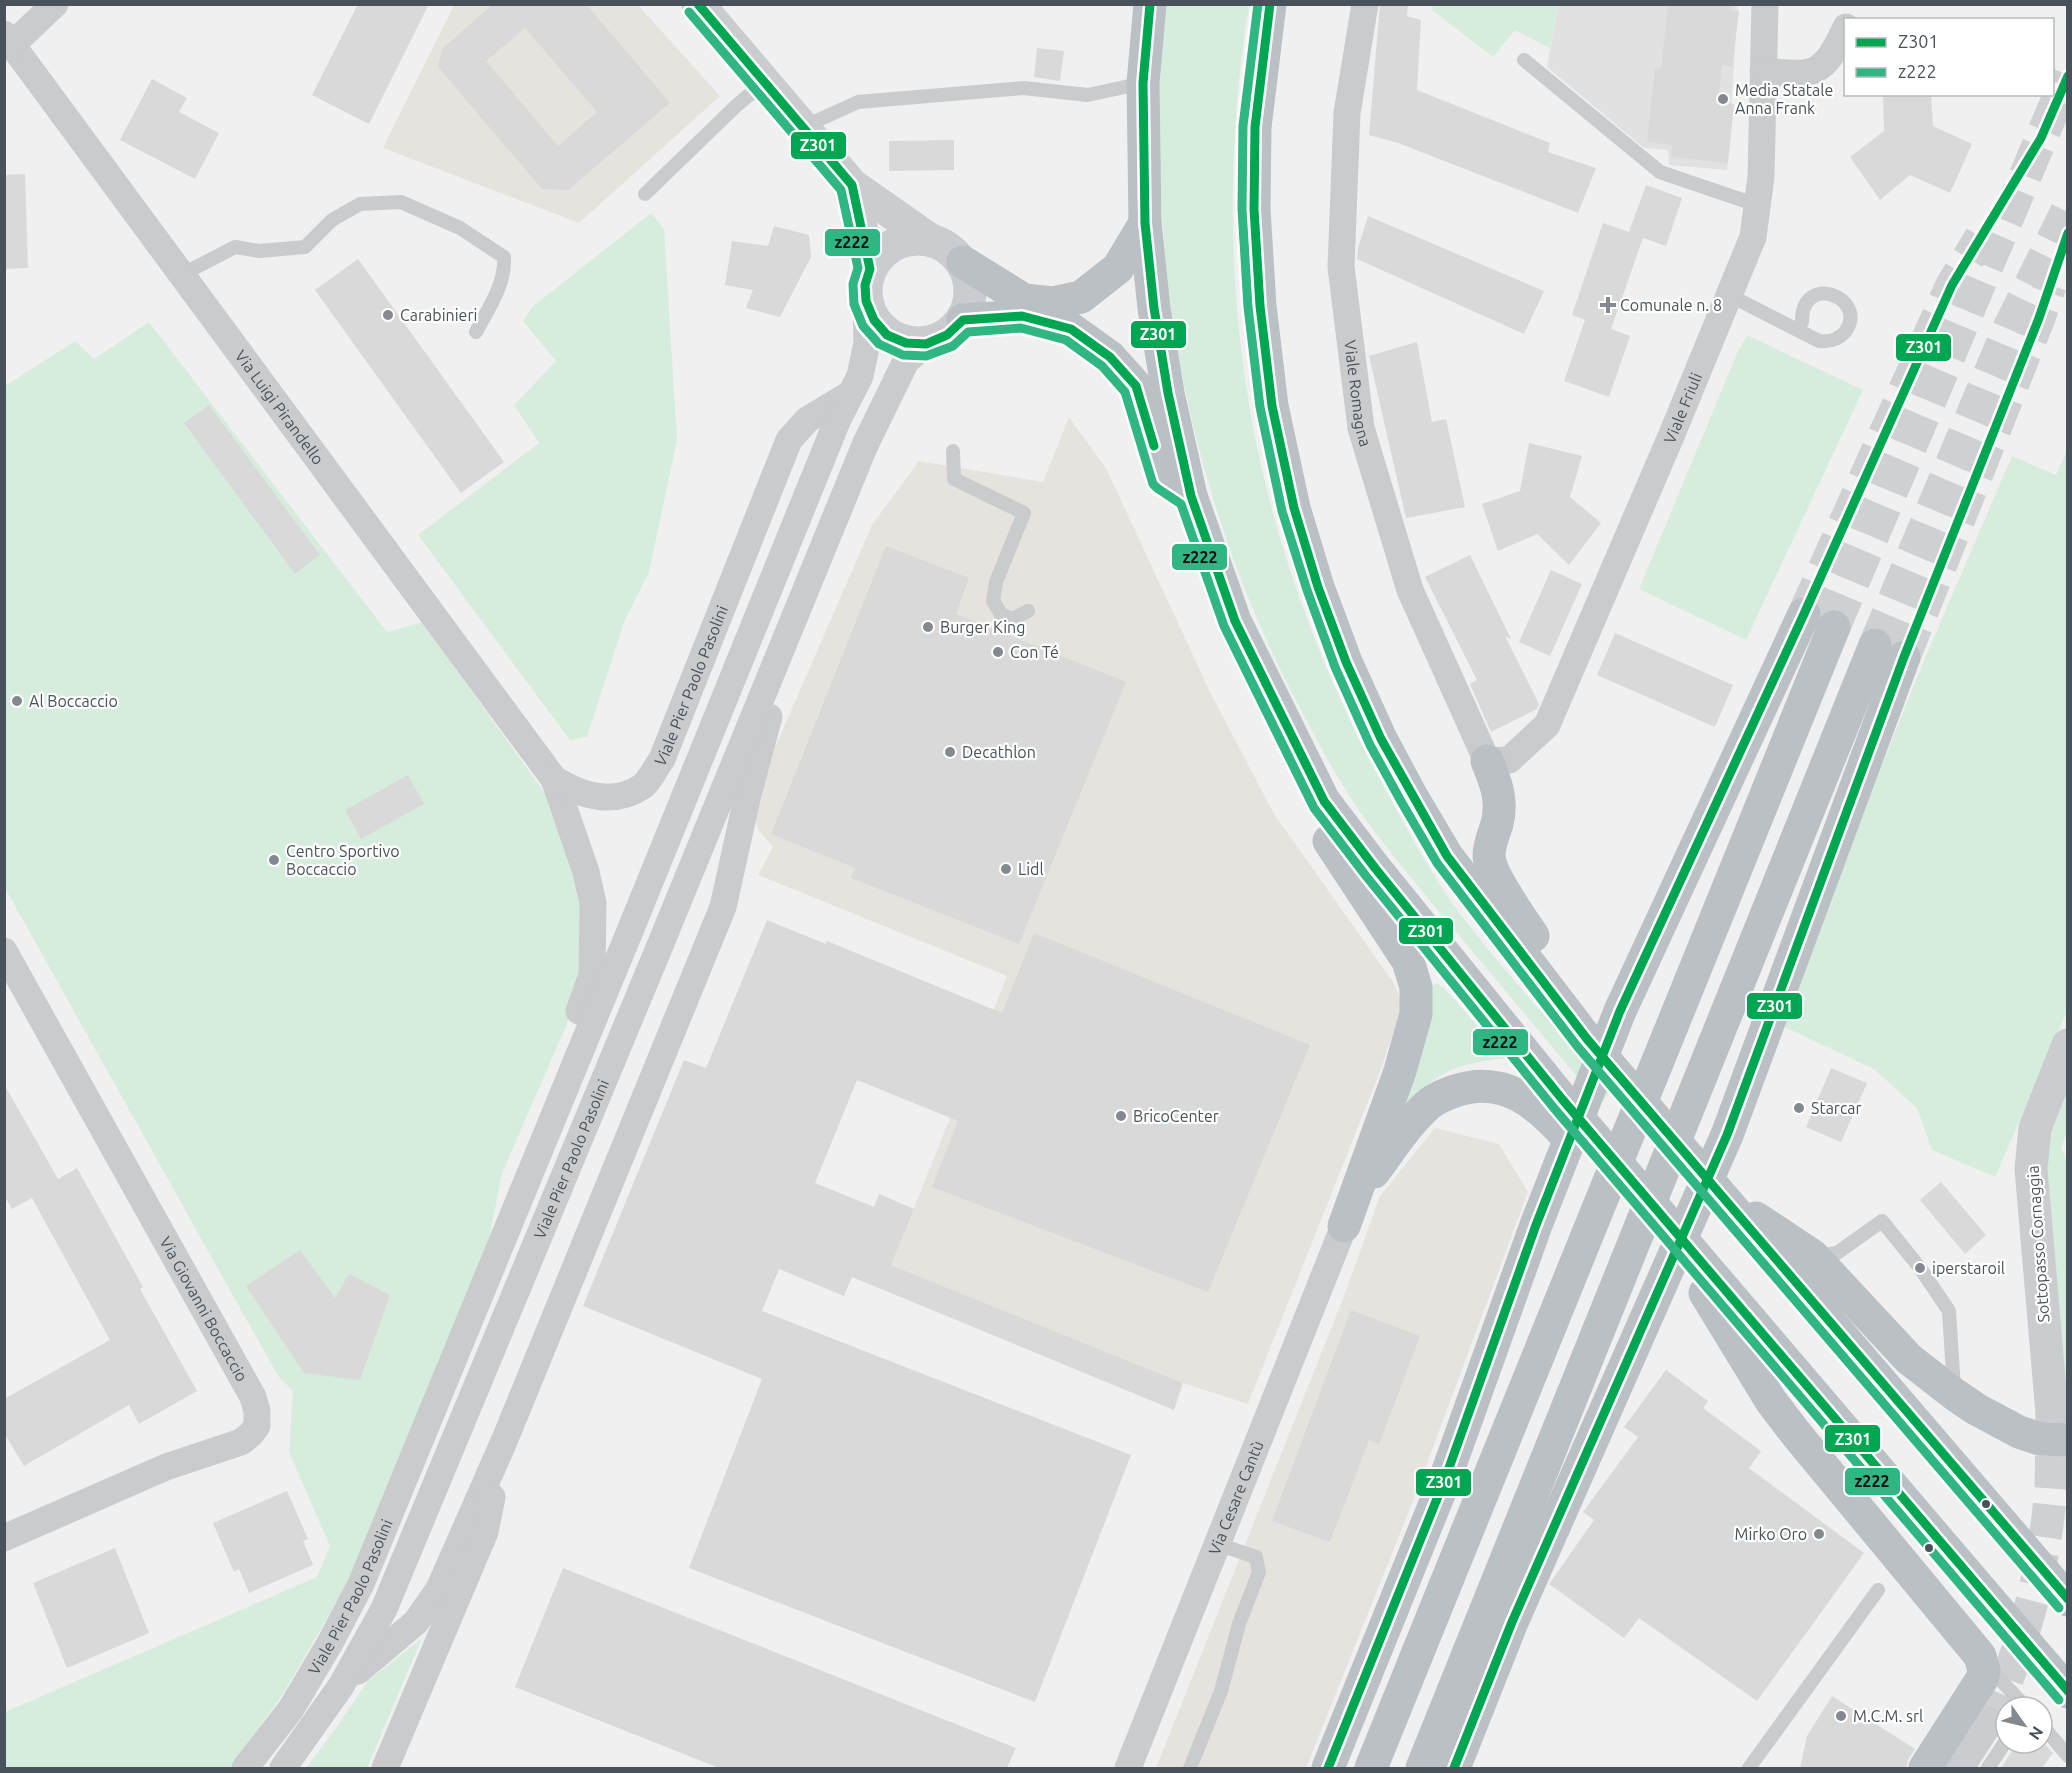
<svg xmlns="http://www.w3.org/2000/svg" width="2072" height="1773" font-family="Ubuntu,sans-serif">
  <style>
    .commercial { fill: #e5e3dd }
    .education { fill: #e2e1e1 }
    .green { fill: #d6edde }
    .building { fill: #d9d9da; fill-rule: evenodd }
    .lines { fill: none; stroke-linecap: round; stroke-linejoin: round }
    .secondary-tunnel { stroke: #ced0d2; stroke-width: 33; stroke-dasharray: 33 16; stroke-linecap: butt }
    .highway-tunnel { stroke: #ced0d2; stroke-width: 33; stroke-dasharray: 33 16; stroke-linecap: butt }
    .lane { stroke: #cacbcd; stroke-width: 14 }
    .street { stroke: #cacbcd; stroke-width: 27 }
    .secondary { stroke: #cacccf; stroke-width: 33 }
    .highway { stroke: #bbc0c4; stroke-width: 33 }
    .bus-1-casing { stroke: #fff; stroke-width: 14 }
    .bus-2-casing { stroke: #fff; stroke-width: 14 }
    .bus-1 { stroke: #00a651; stroke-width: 9 }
    .bus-2 { stroke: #2fb683; stroke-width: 9 }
    .poi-dot { fill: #83898e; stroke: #fff; stroke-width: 2 }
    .bus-dot { fill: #48525a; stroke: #fff; stroke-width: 2 }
    .labels { text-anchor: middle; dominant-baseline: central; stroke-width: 4.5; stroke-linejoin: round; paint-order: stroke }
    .poi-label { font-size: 16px; fill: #48525a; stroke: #fff; text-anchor: start }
    .street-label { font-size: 16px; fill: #48525a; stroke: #fff }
    .line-badge { stroke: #fff; stroke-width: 2 }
    .badge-label { font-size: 16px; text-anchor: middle; font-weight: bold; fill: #fff }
    .pale-badge-label { font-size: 16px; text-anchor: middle; font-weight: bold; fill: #111 }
  </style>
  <rect width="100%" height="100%" fill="#f0f0f0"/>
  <!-- commercial -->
  <g class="commercial">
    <polygon points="454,5 638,5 720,96 579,223 383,148"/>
    <polygon points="1069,417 1107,470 1210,692 1274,814 1393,982 1403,1005 1379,1074 1248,1404 1183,1383 891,1265 1007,976 758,875 773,847 759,831 750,805 872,525 919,461 1043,482"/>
    <polygon points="1435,1128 1499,1144 1528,1192 1413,1501 1306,1768 1156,1768 1344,1296 1380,1196"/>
  </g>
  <!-- education -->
  <polygon class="education" points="1558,5 1738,5 1727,170 1669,165 1668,150 1644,148 1547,67"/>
  <!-- green -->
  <g class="green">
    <polygon points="1433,4 1558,4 1558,5 1550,48 1515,30 1493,57 1432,10"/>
    <path d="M1162 5H1249C1227 141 1227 285 1252 421 1275 549 1326 683 1389 796 1411 836 1433 877 1460 914 1507 975 1561 1033 1611 1091L1600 1104C1554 1049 1508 994 1462 939 1426 896 1390 854 1358 809 1336 777 1318 742 1300 708 1224 566 1177 404 1164 244 1158 164 1158 85 1162 5Z"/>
    <polygon points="651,213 664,229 677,440 649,572 624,622 587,737 570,740 418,535 539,443 514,405 556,361 523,321 532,307"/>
    <polygon points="149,322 387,632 422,622 544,792 584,906 584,968 567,1024 502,1173 487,1250 351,1577 283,1694 230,1768 5,1768 5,1712 317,1577 330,1546 289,1452 293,1391 278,1376 5,888 5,386 75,341 94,359"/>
    <polygon points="1747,335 1863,390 1746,640 1639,589 1738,351"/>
    <polygon points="2067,450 2067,1011 1995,1177 1932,1150 1917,1108 1874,1069 1778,1024 1922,665 2012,456 2056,475"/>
    <path d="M1437 983 1445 989 1506 1058C1455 1064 1438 1071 1402 1109L1430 988Z"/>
    <polygon points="2067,1080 2067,1133 2061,1147 2068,1164 2067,1378 2063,1378 2045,1173 2048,1131"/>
    <polygon points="422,1638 367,1768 306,1768 336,1728 367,1682"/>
  </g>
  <!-- building -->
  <g class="building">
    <polygon points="358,4 429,4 369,124 312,95"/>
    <path d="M493 4H586L670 103 568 190 542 189 438 67 442 49ZM525 28 597 112 558 146 486 61Z"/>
    <polygon points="1380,4 1408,4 1407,16 1421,20 1417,90 1550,143 1548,152 1596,168 1578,213 1398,143 1369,135"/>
    <polygon points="1668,4 1731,4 1730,10 1739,11 1732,66 1722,65 1718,102 1734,104 1728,163 1671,157 1672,145 1647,142 1655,68 1661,69"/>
    <polygon points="1037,48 1064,51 1060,81 1034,77"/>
    <polygon points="152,79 187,98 179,112 219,133 195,179 120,140"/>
    <polygon points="1883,94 1931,94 1933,126 1972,144 1950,193 1910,175 1880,200 1850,157 1884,131"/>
    <polygon points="954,140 954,170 889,171 889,141"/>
    <polygon points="25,174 28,268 4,269 4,175"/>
    <polygon points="1646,185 1682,198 1666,246 1643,238 1611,329 1630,336 1609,397 1564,381 1585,320 1572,315 1603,223 1629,232"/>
    <polygon points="1368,216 1544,291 1524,334 1357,259 1358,248"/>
    <polygon points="774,226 809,235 811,257 780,317 746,308 753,290 725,285 732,241 768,246"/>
    <polygon points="358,259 504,462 461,493 315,290"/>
    <polygon points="1417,342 1432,422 1446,419 1465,507 1406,518 1369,356"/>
    <polygon points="209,405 320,555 295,574 184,423"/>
    <polygon points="1529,443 1582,456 1570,497 1601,523 1569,565 1537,534 1498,551 1482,504 1520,491"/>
    <polygon points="886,546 969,578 956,614 1126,682 1019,944 851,878 855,868 771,834"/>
    <polygon points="1470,555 1511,639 1505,636 1539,704 1537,709 1491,732 1470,684 1477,680 1425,577"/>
    <polygon points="1551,570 1582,584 1550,656 1519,642"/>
    <polygon points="1615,633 1733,685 1715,727 1597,675"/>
    <polygon points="408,775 424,804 361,839 345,810"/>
    <polygon points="767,920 826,944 827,941 1002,1013 1034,933 1310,1045 1208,1292 932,1187 958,1121 857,1080 815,1183 874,1207 879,1194 914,1209 891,1265 1183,1383 1174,1410 852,1277 844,1296 779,1269 762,1311 1131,1455 1035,1702 689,1568 762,1379 583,1306 684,1060 706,1068"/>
    <polygon points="1831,1068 1867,1083 1841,1142 1806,1127"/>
    <polygon points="4,1084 58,1179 77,1168 143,1287 140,1289 197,1391 139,1424 129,1405 24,1466 4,1433 4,1399 110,1340 32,1198 12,1209 4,1195"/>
    <polygon points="1941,1182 1986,1235 1965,1254 1920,1200"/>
    <polygon points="300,1250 335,1298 349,1274 390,1295 360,1380 304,1373 246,1286"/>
    <polygon points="1351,1310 1420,1336 1379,1444 1369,1440 1330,1542 1272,1521"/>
    <polygon points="1666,1370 1708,1401 1703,1408 1761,1451 1749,1468 1864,1553 1757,1701 1639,1618 1624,1638 1549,1584 1594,1520 1583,1512 1638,1437 1624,1427"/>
    <polygon points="287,1491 308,1539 303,1541 313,1565 249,1593 239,1569 234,1572 213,1523"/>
    <polygon points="115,1548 149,1633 67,1668 33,1583"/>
    <polygon points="563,1568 1016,1748 1007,1768 719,1768 515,1687"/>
    <polygon points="1832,1696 1915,1749 1909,1758 1906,1768 1800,1768 1807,1736"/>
    <polygon points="2017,1743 2044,1743 2053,1753 2042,1768 2001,1768"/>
  </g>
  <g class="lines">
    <!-- secondary-tunnel -->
    <path class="secondary-tunnel" d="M1986 1723C2000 1701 2008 1677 2017 1652 2035 1598 2047 1543 2051 1486 2052 1462 2051 1437 2052 1413"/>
    <!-- highway-tunnel -->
    <g class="highway-tunnel">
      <polyline points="1804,614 1952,285 1981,237"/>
      <polyline points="1834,627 2068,75"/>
      <polyline points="1875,645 2009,328 2068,209"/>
      <polyline points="1904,657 2039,318 2050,285"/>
    </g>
    <!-- lane -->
    <g class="lane">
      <polyline points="1524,60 1660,172 1757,205"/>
      <polyline points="803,127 858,102 1023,88 1088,95 1143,83"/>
      <polyline points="645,194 737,105 765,82"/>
      <path d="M181 275 235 247 259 251 305 247 332 220 360 204 401 202 460 228 504 257C506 284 488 309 476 332"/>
      <path d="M1729 295 1819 341C1829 342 1838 340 1845 332 1870 298 1801 271 1802 322"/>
      <polyline points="953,451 954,479 1024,513 996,582 993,601 1001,614 1012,619 1028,611"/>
      <polyline points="1817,1256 1837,1253 1882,1221 1920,1268 1949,1311 1954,1389"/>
      <polyline points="1987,1666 2026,1707"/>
      <polyline points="2042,1725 2068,1756"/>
      <polyline points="1190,1768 1221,1691 1239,1624 1259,1572 1256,1557 1217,1544"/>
      <polyline points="1749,1768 1878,1590"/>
      <polyline points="1988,1768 2006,1741"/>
    </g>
    <!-- street -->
    <g class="street">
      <path id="s1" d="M1365 4 1347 113 1341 267 1361 428 1410 590 1487 761 1509 760 1547 725 1672 434 1753 237 1761 177 1765 4"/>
      <path id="s2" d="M4 34 554 779 586 872 593 903 592 975 579 1011"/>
      <polyline points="12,45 55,4"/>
      <path d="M1763 71C1815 76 1823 77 1846 27"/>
      <path id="s3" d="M554 779C581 796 614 806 643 786 650 780 656 767 662 759L789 440 807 420 850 394"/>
      <path id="s4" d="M4 951 253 1397 257 1411V1426L251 1434 241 1442 166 1467 4 1538"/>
      <polyline points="358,1671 416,1622 439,1589 505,1439 723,907 748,794 769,717"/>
      <path id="s5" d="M245 1768 291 1709 330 1643 361 1584 632 926 838 419 860 376 867 343 866 301"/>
      <path id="s6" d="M283 1768 341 1686 384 1609 659 948 865 445 906 361 926 344"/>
      <polyline points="385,1768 485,1532 492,1497"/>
      <path id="s7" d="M1128 1768 1344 1226"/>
    </g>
    <!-- secondary -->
    <g class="secondary">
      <polyline points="698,4 852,185 929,239"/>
      <polyline points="852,185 870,269"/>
      <circle cx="918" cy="291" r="52"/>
      <polyline points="2052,1413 2031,1169 2035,1128 2068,1045"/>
      <polyline points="1957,1768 1986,1723"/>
    </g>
    <!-- highway -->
    <g class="highway">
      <polyline points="1150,4 1143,83 1145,223 1154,308 1168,393 1191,496 1235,621 1324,801 1375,868 1562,1099 2068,1692"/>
      <polyline points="1270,4 1255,127 1254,209 1260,306 1272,406 1294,508 1318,587 1346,662 1381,739 1412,797 1447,856 1587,1039 2068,1600"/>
      <polyline points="963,262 1024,300 1053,303 1081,297 1118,268 1145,223"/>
      <polyline points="963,320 1022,316 1071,329 1110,357 1136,386 1164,479 1191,496"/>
      <path d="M1487 761C1496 783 1503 800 1497 824 1494 833 1489 845 1489 855 1489 874 1522 919 1533 936"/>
      <polyline points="1329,841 1408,961 1416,987 1416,1014 1400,1071 1344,1226"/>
      <path d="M1374 1172C1391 1149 1408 1122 1430 1103 1437 1098 1446 1094 1455 1091 1505 1074 1539 1105 1570 1140"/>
      <polyline points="1756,1218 1813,1256 1909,1359 1954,1394 1976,1409 2019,1432 2040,1439 2068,1440"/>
      <polyline points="1705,1293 1771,1401 1797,1435 1980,1656 1984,1670 1982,1679 1925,1768"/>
      <polyline points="1328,1768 1445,1479 1536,1225 1620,1011 1804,614"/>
      <polyline points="1371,1768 1834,627"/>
      <polyline points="1422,1768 1875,645"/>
      <polyline points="1454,1768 1512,1622 1727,1135 1904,657"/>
    </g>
    <!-- bus-1 casing -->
    <g class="bus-1-casing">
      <g id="bus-1">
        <polyline points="698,4 852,185 870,269 865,285 866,301 874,320 887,335 906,343 926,344 947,335 963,320 1022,316 1071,329 1110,357 1136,386 1154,446"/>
        <polyline points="1150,4 1143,83 1145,223 1154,308 1168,393 1191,496 1235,621 1324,801 1375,868 1562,1099 2068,1691"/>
        <polyline points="1270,4 1255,127 1254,209 1260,306 1272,406 1294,508 1318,587 1346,662 1381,739 1447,856 1587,1039 2068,1599"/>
        <polyline points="1328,1768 1445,1479 1536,1225 1620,1011 1804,614 1952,285 2041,138 2068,76"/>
        <polyline points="1454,1768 1512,1622 1727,1135 1904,657 2039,318 2068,233"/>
      </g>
    </g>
    <!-- bus-2 casing -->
    <g class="bus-2-casing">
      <g id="bus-2">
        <polyline points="1258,4 1243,126 1242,209 1248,307 1260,407 1282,511 1307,590 1335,667 1370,745 1402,803 1437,863 1577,1046 2059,1608"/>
        <polyline points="689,12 841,190 858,268 853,284 854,304 863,326 879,344 903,355 926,356 953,346 968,332 1021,328 1066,340 1102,366 1125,392 1153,484 1157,488 1181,504 1224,626 1314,808 1366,876 1553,1107 2059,1700"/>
      </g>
    </g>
    <!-- bus-1 -->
    <use href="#bus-1" class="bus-1"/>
    <!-- bus-2 -->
    <use href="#bus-2" class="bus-2"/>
  </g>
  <!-- markers -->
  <g class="poi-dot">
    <circle cx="1723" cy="99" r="6"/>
    <path d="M1605 296h6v6h6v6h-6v6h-6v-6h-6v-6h6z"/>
    <circle cx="388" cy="315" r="6"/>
    <circle cx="928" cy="627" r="6"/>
    <circle cx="998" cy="652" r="6"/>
    <circle cx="17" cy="701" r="6"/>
    <circle cx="950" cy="752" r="6"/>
    <circle cx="274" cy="860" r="6"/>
    <circle cx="1006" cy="869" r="6"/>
    <circle cx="1799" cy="1108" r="6"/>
    <circle cx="1121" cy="1116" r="6"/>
    <circle cx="1920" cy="1268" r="6"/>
    <circle cx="1819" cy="1534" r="6"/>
    <circle cx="1841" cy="1716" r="6"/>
  </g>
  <g class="bus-dot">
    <circle cx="1986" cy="1504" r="5"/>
    <circle cx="1929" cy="1548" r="5"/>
  </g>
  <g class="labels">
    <!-- poi labels -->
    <g class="poi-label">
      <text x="1735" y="90">Media Statale<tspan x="1735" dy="18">Anna Frank</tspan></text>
      <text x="1620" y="305">Comunale n. 8</text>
      <text x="400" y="315">Carabinieri</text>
      <text x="940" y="627">Burger King</text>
      <text x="1010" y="652">Con Té</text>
      <text x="29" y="701">Al Boccaccio</text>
      <text x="962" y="752">Decathlon</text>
      <text x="286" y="851">Centro Sportivo<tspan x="286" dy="18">Boccaccio</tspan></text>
      <text x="1018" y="869">Lidl</text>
      <text x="1811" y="1108">Starcar</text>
      <text x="1133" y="1116">BricoCenter</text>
      <text x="1932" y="1268">iperstaroil</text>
      <text x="1807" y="1534" text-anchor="end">Mirko Oro</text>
      <text x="1853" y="1716">M.C.M. srl</text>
    </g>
    <!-- street labels -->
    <g class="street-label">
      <text stroke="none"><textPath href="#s1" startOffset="392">Viale Romagna</textPath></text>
      <text stroke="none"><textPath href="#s2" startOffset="464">Via Luigi Pirandello</textPath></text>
      <text stroke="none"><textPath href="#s1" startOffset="1202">Viale Friuli</textPath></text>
      <text stroke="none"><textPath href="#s3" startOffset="207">Viale Pier Paolo Pasolini</textPath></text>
      <text stroke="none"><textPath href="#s6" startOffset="676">Viale Pier Paolo Pasolini</textPath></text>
      <text transform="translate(2038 1244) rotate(-94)">Sottopasso Cornaggia</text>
      <text stroke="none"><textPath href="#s4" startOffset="410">Via Giovanni Boccaccio</textPath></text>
      <text stroke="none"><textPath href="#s7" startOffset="291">Via Cesare Cantù</textPath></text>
      <text stroke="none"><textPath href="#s5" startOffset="202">Viale Pier Paolo Pasolini</textPath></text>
    </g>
  </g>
  <g class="line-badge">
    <rect x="790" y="131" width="57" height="29" rx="6" fill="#00a651"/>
    <rect x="824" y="228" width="57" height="29" rx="6" fill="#2fb683"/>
    <rect x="1130" y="320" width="57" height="29" rx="6" fill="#00a651"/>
    <rect x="1895" y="333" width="57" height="29" rx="6" fill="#00a651"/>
    <rect x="1171" y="543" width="57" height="28" rx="6" fill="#2fb683"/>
    <rect x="1398" y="917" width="56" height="28" rx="6" fill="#00a651"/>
    <rect x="1746" y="992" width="57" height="28" rx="6" fill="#00a651"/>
    <rect x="1472" y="1028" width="57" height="28" rx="6" fill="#2fb683"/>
    <rect x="1824" y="1424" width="57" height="29" rx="6" fill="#00a651"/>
    <rect x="1844" y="1467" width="57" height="29" rx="6" fill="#2fb683"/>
    <rect x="1415" y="1468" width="57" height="29" rx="6" fill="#00a651"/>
  </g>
  <g class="badge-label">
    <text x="818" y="151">Z301</text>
    <text x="1158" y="340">Z301</text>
    <text x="1924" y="353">Z301</text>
    <text x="1426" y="937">Z301</text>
    <text x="1775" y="1012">Z301</text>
    <text x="1853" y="1445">Z301</text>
    <text x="1444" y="1488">Z301</text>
  </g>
  <g class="pale-badge-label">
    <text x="852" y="248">z222</text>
    <text x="1200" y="563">z222</text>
    <text x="1500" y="1048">z222</text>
    <text x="1872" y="1487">z222</text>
  </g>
  <!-- border -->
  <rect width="2072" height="1773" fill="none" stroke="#48525a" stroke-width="12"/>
  <!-- legend -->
  <rect x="1844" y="18" width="210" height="78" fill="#ffffff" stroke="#b6babd" stroke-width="1.5"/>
  <rect x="1856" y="38" width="30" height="9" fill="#00a651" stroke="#b6babd" stroke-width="1.5"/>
  <text x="1898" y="48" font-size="18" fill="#48525a">Z301</text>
  <rect x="1856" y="68" width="30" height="9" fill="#2fb683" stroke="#b6babd" stroke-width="1.5"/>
  <text x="1898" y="78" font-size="18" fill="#48525a">z222</text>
  <!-- north arrow -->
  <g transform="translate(2024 1725) rotate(124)"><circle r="28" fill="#ffffff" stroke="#b6babd" stroke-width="1.5"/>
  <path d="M0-4.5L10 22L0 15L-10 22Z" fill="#83898e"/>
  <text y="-9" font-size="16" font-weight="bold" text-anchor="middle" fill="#48525a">N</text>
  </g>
</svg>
